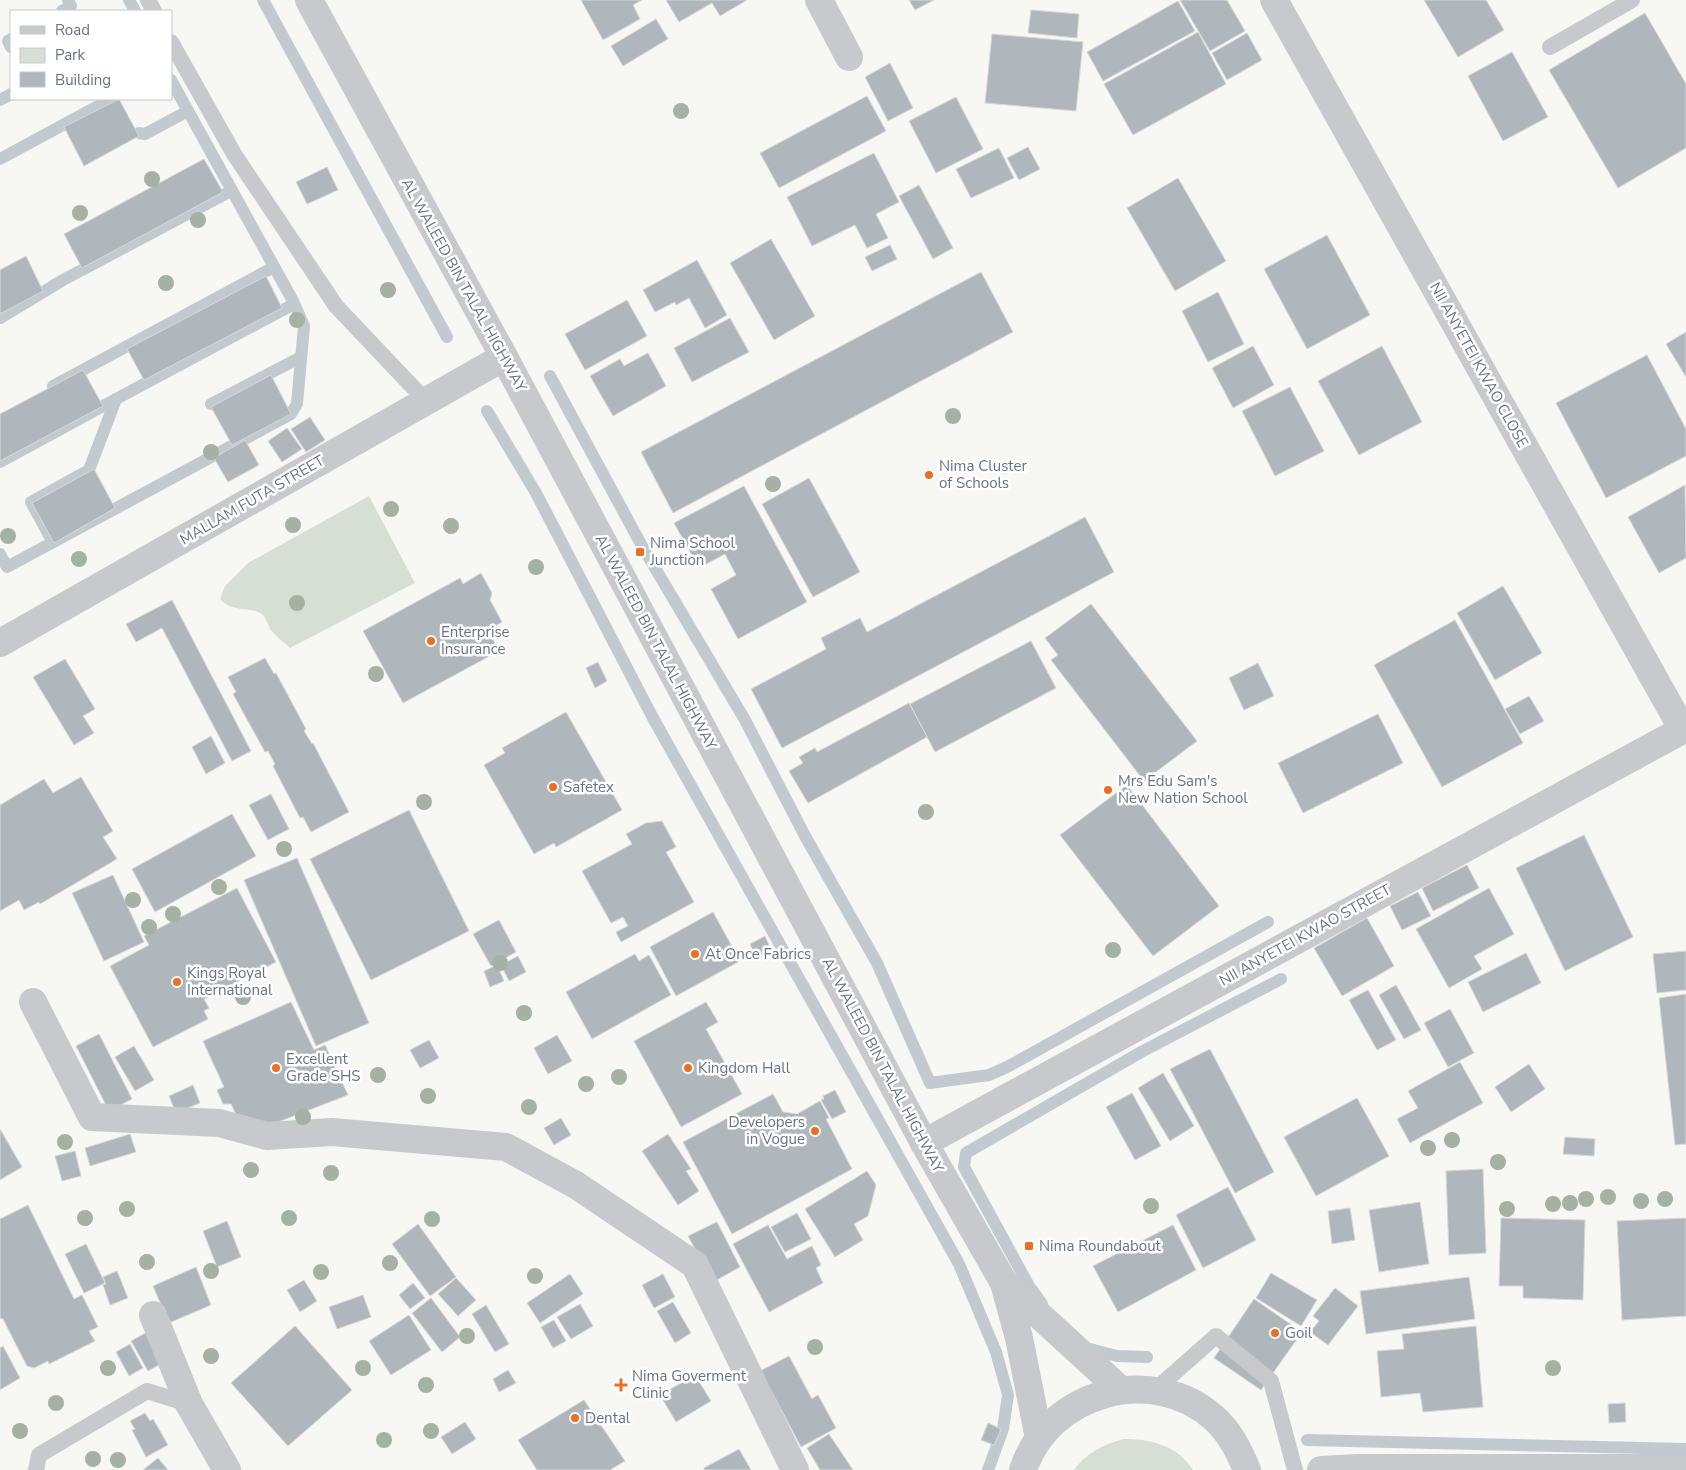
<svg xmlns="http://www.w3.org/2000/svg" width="1686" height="1470" font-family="'Nunito Sans',sans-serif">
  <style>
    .green { fill: #d7dfd5 }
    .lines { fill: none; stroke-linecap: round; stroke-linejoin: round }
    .stream { stroke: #c2cad0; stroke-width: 12 }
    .building { fill: #afb6bc; stroke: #d8d9d6 }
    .service { stroke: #c7c9cd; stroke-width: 16 }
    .minor { stroke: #c7c9cd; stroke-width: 28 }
    .tertiary { stroke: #c7c9cd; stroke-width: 28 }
    .tree { fill: #a4b1a3 }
    .poi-dot { fill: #e96f22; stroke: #fff; stroke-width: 2 }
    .labels { text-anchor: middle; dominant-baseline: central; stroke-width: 5; stroke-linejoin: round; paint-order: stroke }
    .street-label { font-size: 15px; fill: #657286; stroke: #fff }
    .poi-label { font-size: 15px; fill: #657286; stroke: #fff; text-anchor: start }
  </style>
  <rect width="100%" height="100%" fill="#f7f7f4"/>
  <!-- green -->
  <g class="green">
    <path d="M369 496 415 583 290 648C284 642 275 636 270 629 268 624 266 618 263 615 252 605 233 614 220 599L225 586 248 563Z"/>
    <path d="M1123 1439C1151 1439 1177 1445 1193 1470H1074C1087 1452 1103 1445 1123 1439Z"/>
  </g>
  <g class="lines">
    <!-- stream -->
    <g class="stream">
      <polyline points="129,0 135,11"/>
      <polyline points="263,0 447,337"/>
      <polyline points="62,11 71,6 68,0"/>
      <polyline points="11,39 8,41 11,47"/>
      <polyline points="0,100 11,94"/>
      <polyline points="139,133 145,134 188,111"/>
      <polyline points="0,159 111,99"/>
      <polyline points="0,318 63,280 231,191"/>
      <polyline points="550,376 642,546 745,720 805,836 877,963 930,1083 989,1075 1009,1066 1268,922"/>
      <polyline points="53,386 274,267"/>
      <polyline points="211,404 301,357"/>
      <polyline points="487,411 536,493 653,718 959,1264 996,1352 1008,1395 1003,1429 988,1470"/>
      <polyline points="0,462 116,399"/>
      <polyline points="53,542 31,502 89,470 116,399 294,304"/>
      <polyline points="0,554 7,567 291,414 297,404 304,326 293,301 171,80"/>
      <polyline points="1042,1304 1029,1286 964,1167 966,1153 1143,1051 1281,979"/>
      <polyline points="1086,1348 1117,1356 1147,1357"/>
      <polyline points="1307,1440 1686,1449"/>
    </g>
  </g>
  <!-- building -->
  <g class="building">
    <polygon points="581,0 642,0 633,5 640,19 603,40"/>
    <polygon points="666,0 747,0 720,16 712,3 679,22"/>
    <polygon points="909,0 934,0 915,10"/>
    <polygon points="1180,0 1227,0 1245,31 1210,51"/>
    <polygon points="1424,0 1486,0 1504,30 1458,57"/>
    <polygon points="1178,1 1195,31 1103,81 1087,52"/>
    <polygon points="1031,10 1079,14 1077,38 1028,33"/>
    <polygon points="1645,13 1686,84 1686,148 1618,188 1549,70"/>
    <polygon points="656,19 668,39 623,66 611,46"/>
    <polygon points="1198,32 1226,84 1133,135 1104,84"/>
    <polygon points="1247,33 1262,60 1227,80 1212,53"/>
    <polygon points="992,34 1083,42 1076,111 985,103"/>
    <polygon points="1512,52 1548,117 1503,141 1468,76"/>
    <polygon points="890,63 913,108 888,121 865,77"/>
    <polygon points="867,96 886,131 779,188 760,153"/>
    <polygon points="956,97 983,149 936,173 909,121"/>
    <polygon points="119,99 139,136 84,166 64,127"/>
    <polygon points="1028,147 1040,169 1019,180 1007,158"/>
    <polygon points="999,148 1014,178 971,198 956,169"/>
    <polygon points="874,153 899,202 876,214 888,238 867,248 855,225 812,246 787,197"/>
    <polygon points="204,159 223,192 82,268 64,234"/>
    <polygon points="327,167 338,190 307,204 296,182"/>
    <polygon points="1178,178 1226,261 1175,291 1127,208"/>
    <polygon points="919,185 953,248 933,259 899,196"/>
    <polygon points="1327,235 1370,315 1307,349 1264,269"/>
    <polygon points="771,239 815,316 774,340 730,263"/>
    <polygon points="890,245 897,259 872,271 865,257"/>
    <polygon points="26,256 43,291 0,314 0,270"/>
    <polygon points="697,260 727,315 705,328 689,298 676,305 675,302 655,312 643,290"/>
    <polygon points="981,272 1013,332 673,513 641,452"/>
    <polygon points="266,276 282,308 144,380 127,349"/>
    <polygon points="1218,292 1244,344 1208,362 1182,311"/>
    <polygon points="627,300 647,336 585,370 565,334"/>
    <polygon points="730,318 749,352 692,382 674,348"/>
    <polygon points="1686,332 1686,377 1666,344"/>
    <polygon points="1253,346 1274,385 1233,408 1212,368"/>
    <polygon points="1382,346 1422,422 1359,455 1318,381"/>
    <polygon points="648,353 666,386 613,416 590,376 620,359 624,366"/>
    <polygon points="1647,355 1686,429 1686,456 1606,498 1556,403"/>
    <polygon points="83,370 103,406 0,461 0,414"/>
    <polygon points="271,375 291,414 232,445 211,407"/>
    <polygon points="1290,387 1324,451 1275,476 1242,411"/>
    <polygon points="310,417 325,440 306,452 291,429"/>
    <polygon points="287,428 302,449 282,462 268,441"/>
    <polygon points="245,440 259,465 228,482 214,458"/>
    <polygon points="94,469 115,508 54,543 32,503"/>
    <polygon points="809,478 860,572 813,597 762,504"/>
    <polygon points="1685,485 1686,558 1659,573 1628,517"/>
    <polygon points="744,486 807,602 738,639 711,589 736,575 725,554 699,568 674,523"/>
    <polygon points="1085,517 1114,572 782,748 751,689 826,649 821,638 860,618 867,632"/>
    <polygon points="481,573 492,593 490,600 502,622 488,630 499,651 403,703 363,631 460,578 463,584"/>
    <polygon points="1503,586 1542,653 1495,680 1457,613"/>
    <polygon points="172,600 251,751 232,761 162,628 136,642 126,624"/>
    <polygon points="1091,604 1197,741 1144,781 1051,660 1058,655 1045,638"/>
    <polygon points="1455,620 1523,743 1442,787 1374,665"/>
    <polygon points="1031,641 1056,688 935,752 910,704"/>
    <polygon points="265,658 274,674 276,673 306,729 304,731 312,744 313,743 349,812 311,832 303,817 300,818 273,766 275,764 268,751 265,752 233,694 236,692 228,677"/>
    <polygon points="65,659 95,709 83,716 94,733 74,745 33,677"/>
    <polygon points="598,662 607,681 595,688 586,668"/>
    <polygon points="1258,663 1274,696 1244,710 1229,678"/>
    <polygon points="1529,696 1544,721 1520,734 1505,709"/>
    <polygon points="909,703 927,737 808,803 789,771 803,763 799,757 815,748 817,752"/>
    <polygon points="566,712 622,810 556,847 554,843 534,854 484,765 505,753 502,748"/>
    <polygon points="1378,714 1403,763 1303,813 1278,763"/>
    <polygon points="211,736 225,763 206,774 192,747"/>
    <polygon points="81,777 113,831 103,837 117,859 40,904 39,902 24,910 19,900 0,911 0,805 44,779 53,793"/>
    <polygon points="1127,785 1219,906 1153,956 1060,835"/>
    <polygon points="271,794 289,829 268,840 249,805"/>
    <polygon points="409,810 469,931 371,980 310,859"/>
    <polygon points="232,814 256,856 155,912 132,869"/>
    <polygon points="662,821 676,847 666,852 694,902 621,942 616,932 628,926 623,917 611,923 582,871 632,844 626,834 646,823"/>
    <polygon points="1584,835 1633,937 1565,971 1516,868"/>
    <polygon points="297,858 369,1023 316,1046 244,880"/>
    <polygon points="1467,865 1479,888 1433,911 1422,888"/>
    <polygon points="113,875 144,942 104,961 72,893"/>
    <polygon points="237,888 276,962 204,999 209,1008 204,1011 208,1019 153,1047 110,966 149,945 144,936"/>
    <polygon points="1489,888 1514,934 1474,956 1482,969 1449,988 1416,929"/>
    <polygon points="1418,892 1431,916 1402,930 1390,906"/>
    <polygon points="713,912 740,961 676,996 650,947"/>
    <polygon points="1367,918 1394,966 1342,996 1314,948"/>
    <polygon points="499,920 516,952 491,966 473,934"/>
    <polygon points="765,936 772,952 757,959 750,944"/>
    <polygon points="1686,951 1686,990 1657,993 1653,954"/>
    <polygon points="1526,953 1541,983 1483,1012 1468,982"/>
    <polygon points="635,954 639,961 649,955 671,995 592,1039 566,992"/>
    <polygon points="518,956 526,972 509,981 501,965"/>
    <polygon points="497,965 504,981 490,987 484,971"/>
    <polygon points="1396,985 1421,1030 1404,1039 1379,995"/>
    <polygon points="1368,990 1396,1040 1377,1050 1349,1000"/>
    <polygon points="1686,994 1686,1144 1675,1145 1659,998"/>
    <polygon points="291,1002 314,1050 325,1045 348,1095 265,1127 240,1123 231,1104 223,1104 217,1090 224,1087 203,1041"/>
    <polygon points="706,1002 718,1022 706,1029 742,1094 681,1127 634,1041"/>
    <polygon points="1450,1009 1474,1053 1448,1067 1424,1023"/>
    <polygon points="99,1034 132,1099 109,1111 76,1046"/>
    <polygon points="557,1035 572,1061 548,1074 534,1048"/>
    <polygon points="429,1040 439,1058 420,1068 410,1050"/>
    <polygon points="134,1046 154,1080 135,1091 115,1057"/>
    <polygon points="1210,1049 1274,1172 1235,1193 1170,1069"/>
    <polygon points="1460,1062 1483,1103 1410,1143 1397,1119 1418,1108 1408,1091"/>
    <polygon points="1529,1064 1545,1089 1511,1112 1495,1087"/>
    <polygon points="1163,1073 1194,1126 1170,1141 1138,1088"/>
    <polygon points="193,1085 200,1103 176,1113 169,1096"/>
    <polygon points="835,1090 846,1112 832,1119 821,1100 824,1099 823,1096"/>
    <polygon points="1132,1093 1161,1146 1135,1160 1106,1107"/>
    <polygon points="773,1094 783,1112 797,1114 820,1101 829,1118 826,1119 852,1169 732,1234 683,1142"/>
    <polygon points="1357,1098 1389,1156 1316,1196 1284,1137"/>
    <polygon points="561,1118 571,1135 554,1145 544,1128"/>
    <polygon points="0,1129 22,1167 0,1180"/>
    <polygon points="130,1134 136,1152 90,1166 85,1148"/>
    <polygon points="668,1134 691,1169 686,1171 699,1191 678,1205 642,1151"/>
    <polygon points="1565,1137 1595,1139 1594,1156 1563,1154"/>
    <polygon points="75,1151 81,1176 62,1181 55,1156"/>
    <polygon points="1483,1169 1486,1253 1449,1255 1446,1171"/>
    <polygon points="867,1171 876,1185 868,1216 854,1224 863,1240 835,1257 805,1209"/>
    <polygon points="1228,1187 1256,1240 1203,1268 1176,1215"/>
    <polygon points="1420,1202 1429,1264 1379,1272 1369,1210"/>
    <polygon points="28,1205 74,1299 82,1295 98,1327 89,1331 95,1341 49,1364 48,1361 34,1368 27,1366 3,1319 0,1318 0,1219"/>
    <polygon points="1350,1208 1355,1240 1332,1244 1328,1211"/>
    <polygon points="797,1213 811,1239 785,1252 771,1227"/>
    <polygon points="1501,1218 1585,1220 1583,1300 1523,1298 1523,1286 1499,1286"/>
    <polygon points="1686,1218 1686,1316 1622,1320 1617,1221"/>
    <polygon points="227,1221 241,1257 217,1267 203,1231"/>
    <polygon points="717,1222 740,1267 713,1282 688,1236"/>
    <polygon points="418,1224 456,1277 430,1296 392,1244"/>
    <polygon points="768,1225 787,1259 812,1246 821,1265 816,1268 823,1283 769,1312 733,1244"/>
    <polygon points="1173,1225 1196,1270 1118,1312 1093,1266"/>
    <polygon points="86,1244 105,1283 84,1293 65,1254"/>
    <polygon points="196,1267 211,1305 169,1323 153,1286"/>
    <polygon points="117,1271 128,1298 110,1305 103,1285 106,1284 103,1277"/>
    <polygon points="1271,1273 1317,1300 1301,1326 1256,1298"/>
    <polygon points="570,1274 583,1294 540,1323 527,1303"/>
    <polygon points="663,1274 675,1297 654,1308 642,1285"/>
    <polygon points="1469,1277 1475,1319 1366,1334 1360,1291"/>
    <polygon points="456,1278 476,1300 458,1316 438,1294"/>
    <polygon points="304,1280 317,1301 300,1312 287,1290"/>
    <polygon points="413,1283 425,1298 410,1309 399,1295"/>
    <polygon points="1335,1288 1358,1306 1328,1345 1310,1332 1319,1321 1313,1316"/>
    <polygon points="363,1295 371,1317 337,1329 329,1307"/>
    <polygon points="431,1298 460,1337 442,1352 412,1313"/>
    <polygon points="1254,1299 1302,1332 1261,1390 1214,1358"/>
    <polygon points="673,1302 691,1333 675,1343 657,1311"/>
    <polygon points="580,1304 593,1326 571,1339 557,1317"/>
    <polygon points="486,1305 509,1344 495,1352 472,1314"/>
    <polygon points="409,1315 431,1350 391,1375 369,1341"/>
    <polygon points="554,1320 566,1341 553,1348 541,1327"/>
    <polygon points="295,1326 352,1390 288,1446 231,1383"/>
    <polygon points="1476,1326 1483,1407 1423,1412 1420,1393 1381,1397 1377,1351 1404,1349 1402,1334"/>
    <polygon points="151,1330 168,1360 148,1371 131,1341"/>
    <polygon points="130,1344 143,1368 129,1376 116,1352"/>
    <polygon points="3,1346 20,1378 0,1390 0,1348"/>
    <polygon points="789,1356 812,1399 818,1395 836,1428 801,1447 772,1392 758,1372"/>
    <polygon points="508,1370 516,1383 499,1392 493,1379"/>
    <polygon points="695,1375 711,1401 676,1422 660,1395"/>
    <polygon points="584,1400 625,1461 610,1470 537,1470 518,1440"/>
    <polygon points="1625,1403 1626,1422 1609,1423 1608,1404"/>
    <polygon points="145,1413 150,1421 153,1419 168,1445 146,1457 132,1430 135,1429 130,1421"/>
    <polygon points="465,1422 476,1439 452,1454 441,1437"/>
    <polygon points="988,1423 1001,1429 994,1445 981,1440"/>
    <polygon points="829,1434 853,1470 820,1470 807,1448"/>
    <polygon points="739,1449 751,1470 704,1470 704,1468"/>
    <polygon points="158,1458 168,1470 143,1470"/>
  </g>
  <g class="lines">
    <!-- service -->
    <g class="service">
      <polyline points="148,0 154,11"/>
      <polyline points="171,42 234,154 336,306 426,401"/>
      <polyline points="1550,47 1632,0"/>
      <polyline points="1155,1390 1216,1336 1271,1381 1295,1470"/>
      <polyline points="36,1470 39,1455 147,1391 189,1404"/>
    </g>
    <!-- minor -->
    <g class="minor">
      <polyline points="819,0 849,57"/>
      <polyline points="1274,0 1683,730"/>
      <polyline points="0,643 504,357"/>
      <polyline points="33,1002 92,1117 219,1123 267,1136 332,1132 506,1147 576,1185 695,1265 795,1470"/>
      <polyline points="924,1143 1686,728"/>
      <polyline points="153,1315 189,1404 227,1470"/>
    </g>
    <!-- tertiary -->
    <g class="tertiary">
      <polyline points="309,0 504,357 924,1143 1004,1283 1019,1338 1039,1438"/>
      <polyline points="1004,1283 1121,1390"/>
      <path d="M1023 1470C1048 1392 1153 1363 1214 1418 1230 1432 1239 1451 1247 1470"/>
      <polyline points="1321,1470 1358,1468 1686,1468"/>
    </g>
  </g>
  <!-- trees -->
  <g class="tree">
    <circle cx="681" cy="111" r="8"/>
    <circle cx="152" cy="179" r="8"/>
    <circle cx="80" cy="213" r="8"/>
    <circle cx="198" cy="220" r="8"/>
    <circle cx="166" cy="283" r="8"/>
    <circle cx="388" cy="290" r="8"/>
    <circle cx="297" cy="320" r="8"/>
    <circle cx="953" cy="416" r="8"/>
    <circle cx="211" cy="452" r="8"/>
    <circle cx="773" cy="484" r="8"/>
    <circle cx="391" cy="509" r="8"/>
    <circle cx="293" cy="525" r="8"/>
    <circle cx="451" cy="526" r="8"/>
    <circle cx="8" cy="536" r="8"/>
    <circle cx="79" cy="559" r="8"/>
    <circle cx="536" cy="567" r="8"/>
    <circle cx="297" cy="603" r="8"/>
    <circle cx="376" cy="674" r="8"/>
    <circle cx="424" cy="802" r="8"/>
    <circle cx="926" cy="812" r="8"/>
    <circle cx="284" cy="849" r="8"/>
    <circle cx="219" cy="887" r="8"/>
    <circle cx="133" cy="900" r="8"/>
    <circle cx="173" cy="914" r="8"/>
    <circle cx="149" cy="927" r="8"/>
    <circle cx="1113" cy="950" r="8"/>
    <circle cx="500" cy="963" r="8"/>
    <circle cx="243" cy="997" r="8"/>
    <circle cx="524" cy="1013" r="8"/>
    <circle cx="378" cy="1075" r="8"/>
    <circle cx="619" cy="1077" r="8"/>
    <circle cx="586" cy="1084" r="8"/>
    <circle cx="428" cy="1096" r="8"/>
    <circle cx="529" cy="1107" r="8"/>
    <circle cx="303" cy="1117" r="8"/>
    <circle cx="1452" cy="1140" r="8"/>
    <circle cx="65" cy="1142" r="8"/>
    <circle cx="1428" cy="1148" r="8"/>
    <circle cx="1498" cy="1162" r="8"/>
    <circle cx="251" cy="1170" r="8"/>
    <circle cx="331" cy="1173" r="8"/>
    <circle cx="1608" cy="1197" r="8"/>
    <circle cx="1586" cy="1199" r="8"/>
    <circle cx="1665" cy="1199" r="8"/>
    <circle cx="1641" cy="1201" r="8"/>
    <circle cx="1570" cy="1203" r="8"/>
    <circle cx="1553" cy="1204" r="8"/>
    <circle cx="1151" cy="1206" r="8"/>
    <circle cx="127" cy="1209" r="8"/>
    <circle cx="1507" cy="1209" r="8"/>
    <circle cx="85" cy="1218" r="8"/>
    <circle cx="289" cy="1218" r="8"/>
    <circle cx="432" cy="1219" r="8"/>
    <circle cx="147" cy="1262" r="8"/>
    <circle cx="390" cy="1263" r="8"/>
    <circle cx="211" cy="1271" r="8"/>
    <circle cx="321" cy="1272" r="8"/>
    <circle cx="535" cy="1276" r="8"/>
    <circle cx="467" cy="1336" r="8"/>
    <circle cx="815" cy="1347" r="8"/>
    <circle cx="211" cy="1356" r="8"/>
    <circle cx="108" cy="1368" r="8"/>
    <circle cx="363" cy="1368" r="8"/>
    <circle cx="1553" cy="1368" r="8"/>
    <circle cx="426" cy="1385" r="8"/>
    <circle cx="56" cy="1403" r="8"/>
    <circle cx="20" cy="1431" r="8"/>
    <circle cx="431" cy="1431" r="8"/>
    <circle cx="384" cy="1440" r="8"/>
    <circle cx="93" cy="1459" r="8"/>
    <circle cx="118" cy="1460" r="8"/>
  </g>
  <!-- markers -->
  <g class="poi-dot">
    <circle cx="929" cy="475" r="5"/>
    <rect x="635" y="547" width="10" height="10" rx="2.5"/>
    <circle cx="431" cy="641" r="5"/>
    <circle cx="553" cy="787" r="5"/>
    <circle cx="1108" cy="790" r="5"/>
    <circle cx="695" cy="954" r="5"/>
    <circle cx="177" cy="982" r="5"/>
    <circle cx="276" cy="1068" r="5"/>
    <circle cx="688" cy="1068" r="5"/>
    <circle cx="815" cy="1131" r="5"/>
    <rect x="1024" y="1241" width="10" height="10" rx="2.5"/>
    <circle cx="1275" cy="1333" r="5"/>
    <path d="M618.5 1377.5h5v5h5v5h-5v5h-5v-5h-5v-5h5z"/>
    <circle cx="575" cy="1418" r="5"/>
  </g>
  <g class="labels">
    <!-- street labels -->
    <g class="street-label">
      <text transform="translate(464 285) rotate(61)">AL WALEED BIN TALAL HIGHWAY</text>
      <text transform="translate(1479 365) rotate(61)">NII ANYETEI KWAO CLOSE</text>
      <text transform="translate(252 500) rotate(-30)">MALLAM FUTA STREET</text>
      <text transform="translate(656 642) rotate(62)">AL WALEED BIN TALAL HIGHWAY</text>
      <text transform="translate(1305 935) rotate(-29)">NII ANYETEI KWAO STREET</text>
      <text transform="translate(883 1065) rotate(62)">AL WALEED BIN TALAL HIGHWAY</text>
    </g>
    <!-- poi labels -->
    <g class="poi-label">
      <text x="939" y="466">Nima Cluster<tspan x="939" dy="17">of Schools</tspan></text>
      <text x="650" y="543">Nima School<tspan x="650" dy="17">Junction</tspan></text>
      <text x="441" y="632">Enterprise<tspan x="441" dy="17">Insurance</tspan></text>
      <text x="1118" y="781">Mrs Edu Sam's<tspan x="1118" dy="17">New Nation School</tspan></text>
      <text x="563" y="787">Safetex</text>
      <text x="705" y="954">At Once Fabrics</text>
      <text x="187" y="973">Kings Royal<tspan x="187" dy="17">International</tspan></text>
      <text x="286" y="1059">Excellent<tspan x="286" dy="17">Grade SHS</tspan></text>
      <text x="698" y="1068">Kingdom Hall</text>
      <text x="805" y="1122" text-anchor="end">Developers<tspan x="805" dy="17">in Vogue</tspan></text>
      <text x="1039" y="1246">Nima Roundabout</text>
      <text x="1285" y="1333">Goil</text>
      <text x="632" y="1376">Nima Goverment<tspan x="632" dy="17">Clinic</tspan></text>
      <text x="585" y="1418">Dental</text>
    </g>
  </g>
  <!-- legend -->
  <rect x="10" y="10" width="162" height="90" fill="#ffffff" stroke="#c1c7cf"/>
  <rect x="20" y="26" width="25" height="8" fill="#c7c9cd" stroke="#c1c7cf"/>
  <text x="55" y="35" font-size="15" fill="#657286">Road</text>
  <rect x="20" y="48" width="25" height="15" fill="#d7dfd5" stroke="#c1c7cf"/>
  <text x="55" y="60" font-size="15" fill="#657286">Park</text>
  <rect x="20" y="72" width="25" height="15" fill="#afb6bc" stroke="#c1c7cf"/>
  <text x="55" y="85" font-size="15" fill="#657286">Building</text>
</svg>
